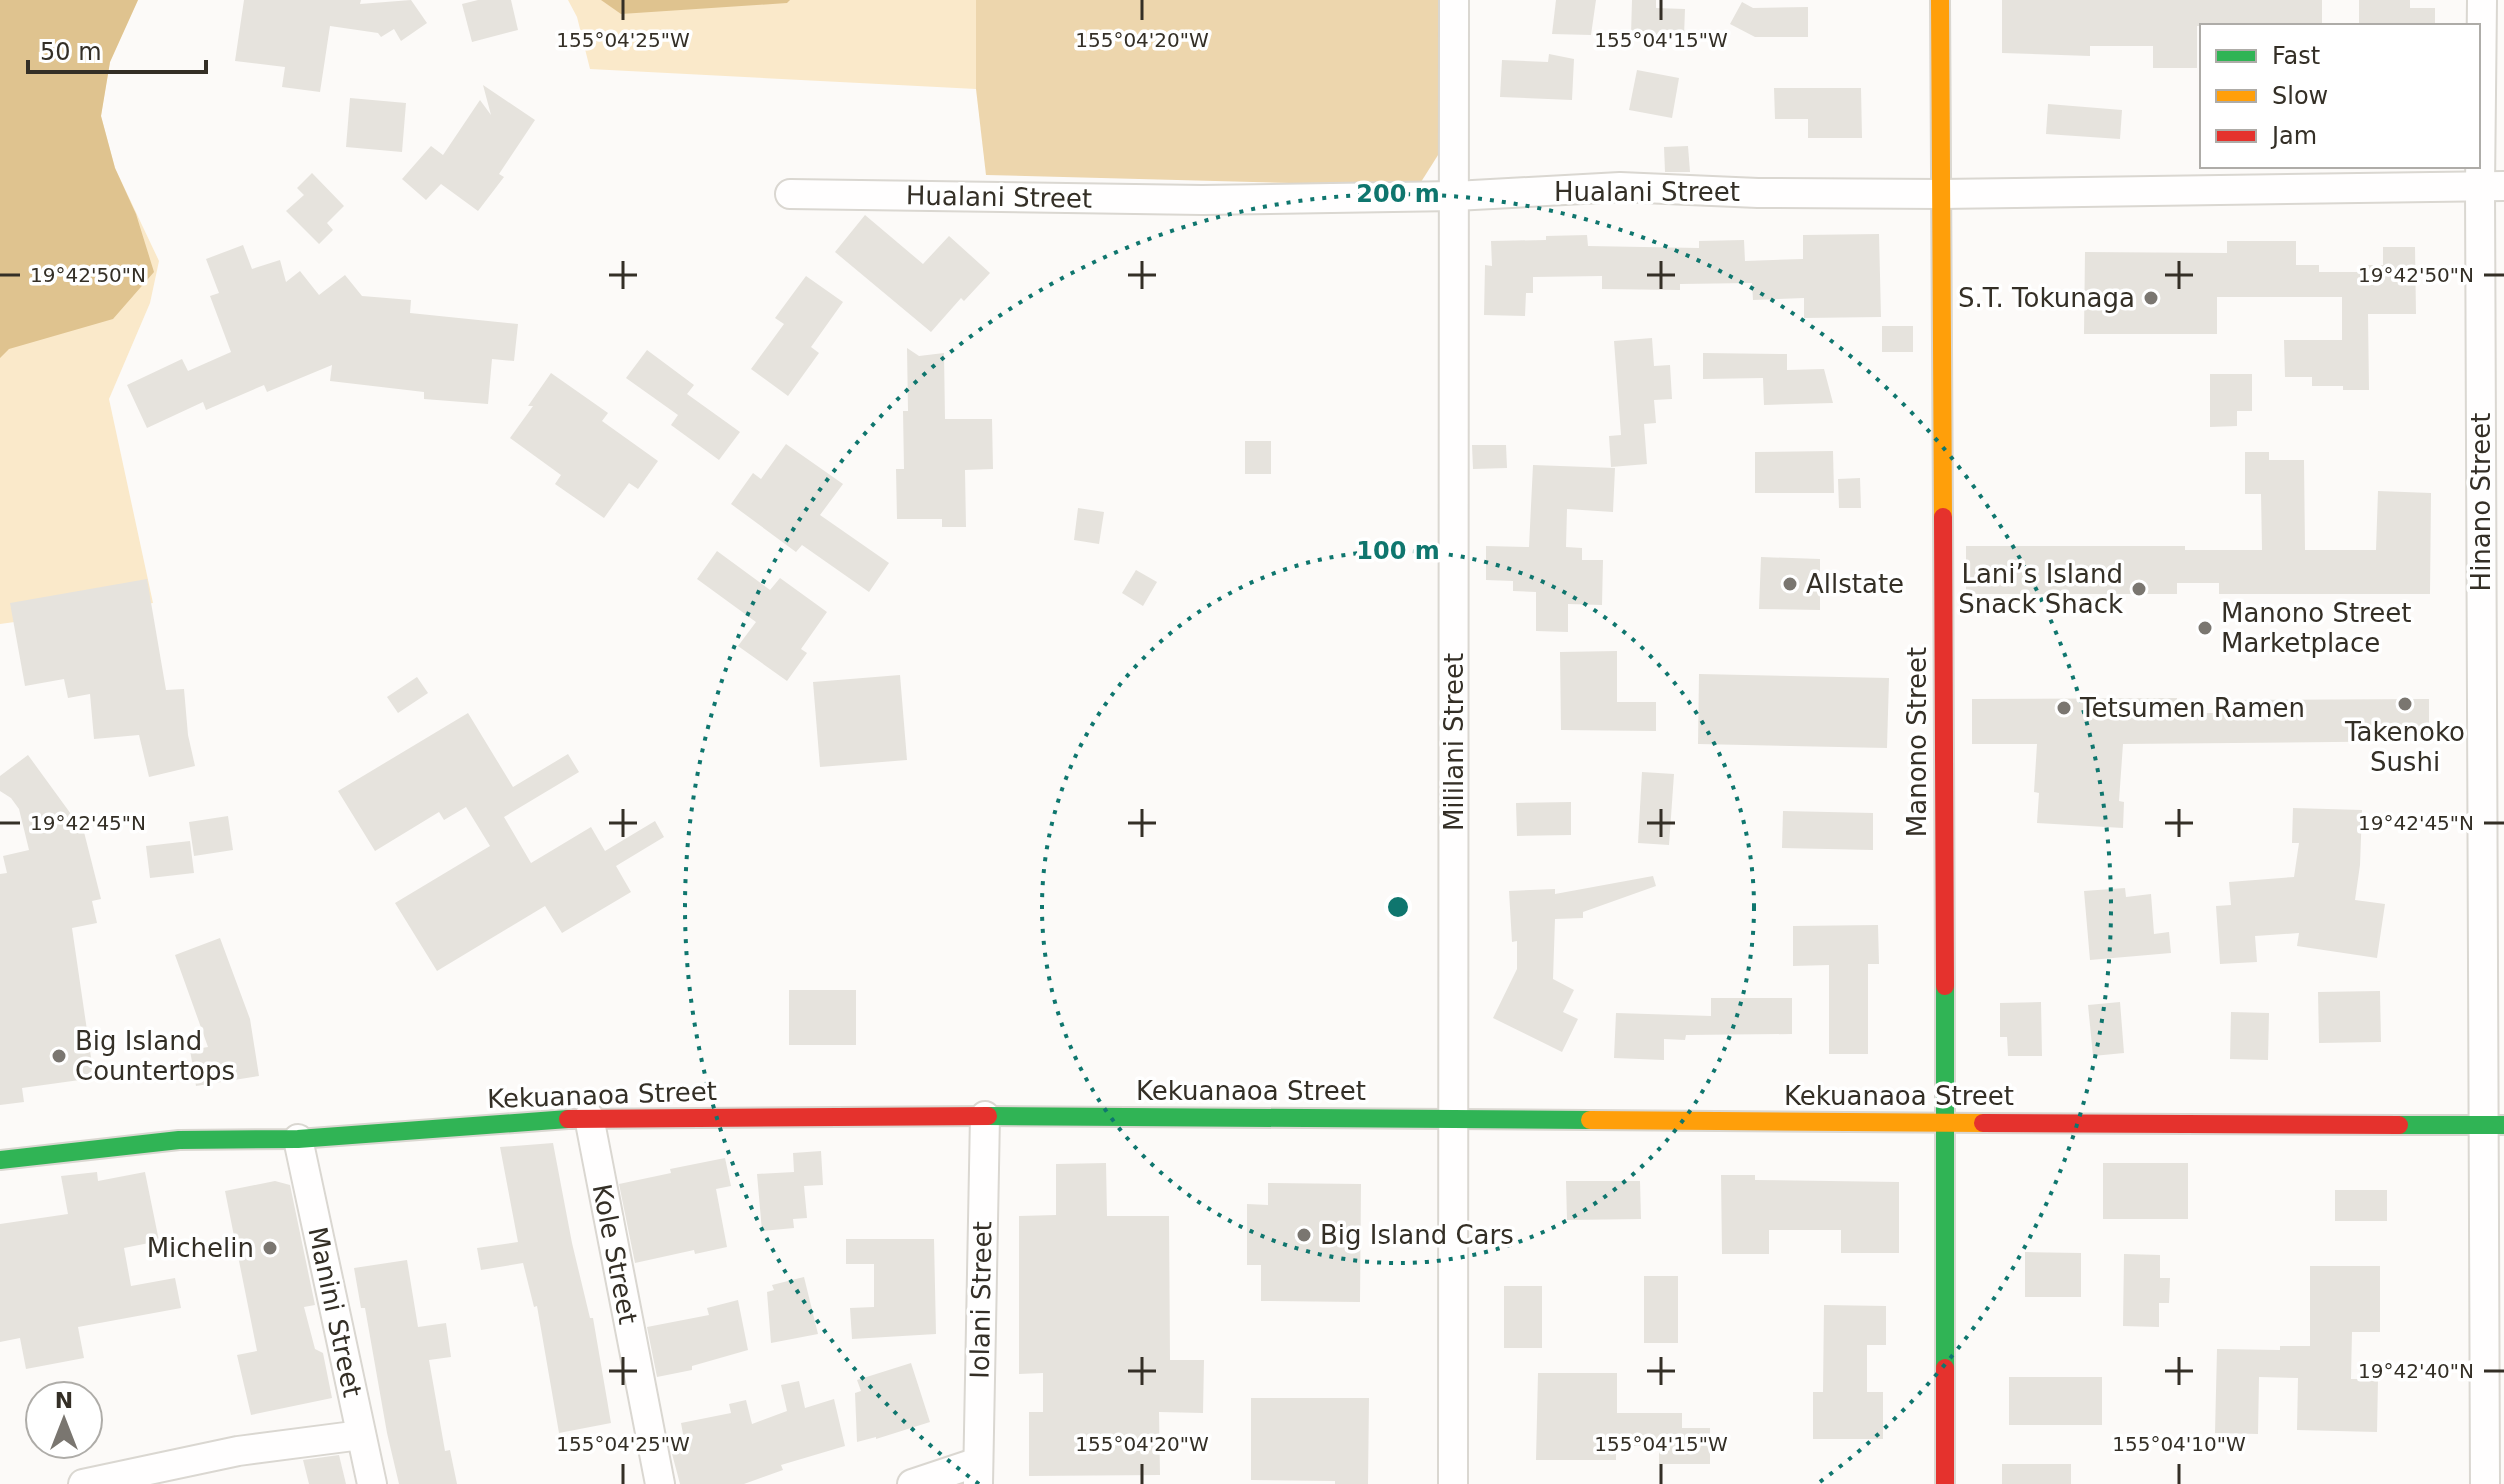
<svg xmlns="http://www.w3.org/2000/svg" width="2504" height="1484" font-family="'DejaVu Sans',sans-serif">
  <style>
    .green { fill: #fae9ca }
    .forest { fill: #edd6ad }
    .water { fill: #dfc38f }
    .building { fill: #e6e3dd }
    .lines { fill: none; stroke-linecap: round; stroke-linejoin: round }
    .street-casing { stroke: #dad7d1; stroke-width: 32 }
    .fast-casing { stroke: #dad7d1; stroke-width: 22 }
    .slow-casing { stroke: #dad7d1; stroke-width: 22 }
    .jam-casing { stroke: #dad7d1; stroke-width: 22 }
    .street { stroke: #fffefe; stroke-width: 28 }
    .fast { stroke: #30b455; stroke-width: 18 }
    .slow { stroke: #ff9f0a; stroke-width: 18 }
    .jam { stroke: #e5322d; stroke-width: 18 }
    .ticks { fill: none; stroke: #342f26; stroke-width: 3 }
    .ring { fill: none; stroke: #0f766e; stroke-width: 4; stroke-dasharray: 4 8 }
    .poi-dot { fill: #7a7670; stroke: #fff; stroke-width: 3 }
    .labels { text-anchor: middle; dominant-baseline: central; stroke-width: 7; stroke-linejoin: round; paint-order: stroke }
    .street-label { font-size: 26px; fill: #342f26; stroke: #fff }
    .poi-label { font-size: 26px; fill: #342f26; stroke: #fff; text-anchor: start }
    .ticks-label { font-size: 20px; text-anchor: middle; fill: #342f26; stroke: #fff; stroke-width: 7; stroke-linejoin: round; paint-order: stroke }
    .centre { fill: #0f766e; stroke: #fff; stroke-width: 4 }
    .ring-label { font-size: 24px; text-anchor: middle; font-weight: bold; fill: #0f766e; stroke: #fff; stroke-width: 7; stroke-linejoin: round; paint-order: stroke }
  </style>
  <rect width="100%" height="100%" fill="#fcfaf8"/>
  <!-- green -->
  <g class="green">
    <polygon points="0,0 138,0 110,62 101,116 115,168 159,261 150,303 109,399 153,603 0,624"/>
    <polygon points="568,0 976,0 976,89 590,69 577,17"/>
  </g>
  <!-- forest -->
  <polygon class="forest" points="976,0 1443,0 1445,144 1421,182 1366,185 986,175 976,89"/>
  <!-- water -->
  <g class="water">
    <polygon points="0,0 138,0 110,62 101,116 115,168 136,214 154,272 113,319 9,349 0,358"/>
    <polygon points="601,0 790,0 787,3 621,14"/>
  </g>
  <!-- building -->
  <g class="building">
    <polygon points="244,0 361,0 360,4 411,0 427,23 401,41 394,29 381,37 378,33 330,26 320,92 282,87 285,67 235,61"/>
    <polygon points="478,0 511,0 518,30 472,42 462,4"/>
    <polygon points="1556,0 1596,0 1591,35 1552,34"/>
    <polygon points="1632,0 1656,0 1656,8 1685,9 1684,37 1631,35"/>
    <polygon points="2002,0 2322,0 2322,26 2197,26 2197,68 2153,68 2153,46 2090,46 2090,56 2002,53"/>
    <polygon points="2359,0 2410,0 2410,8 2435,8 2435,26 2359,26"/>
    <polygon points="1742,2 1753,8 1808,7 1808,37 1755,37 1730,24"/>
    <polygon points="1549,54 1574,59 1572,100 1500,97 1502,60 1548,62"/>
    <polygon points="1637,70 1679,78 1672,118 1629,110"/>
    <polygon points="483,85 535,120 499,174 504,177 478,211 441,184 426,200 402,179 431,146 443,155 480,100 491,115"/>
    <polygon points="1774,88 1861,88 1862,138 1808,138 1808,119 1775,119"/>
    <polygon points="350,98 406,103 402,152 346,147"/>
    <polygon points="2048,104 2122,110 2120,139 2046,134"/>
    <polygon points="1688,146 1690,172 1665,172 1664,147"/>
    <polygon points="312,173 344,206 327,223 333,230 319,244 286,211 304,195 297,188"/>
    <polygon points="865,215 923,264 949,236 990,273 964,301 961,298 931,332 835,252"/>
    <polygon points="1879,234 1881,317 1804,318 1804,298 1753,300 1752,283 1680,284 1680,290 1602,289 1602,276 1533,277 1533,293 1526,293 1525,316 1484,315 1485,265 1492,266 1491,241 1546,240 1546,236 1587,235 1588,246 1699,248 1699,241 1744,240 1745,261 1803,259 1803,235"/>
    <polygon points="2227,241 2296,241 2296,265 2319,265 2319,272 2361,272 2361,265 2383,265 2383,247 2415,247 2416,314 2368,314 2369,390 2343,390 2343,386 2312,386 2312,377 2285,377 2284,340 2342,340 2342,297 2217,297 2217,334 2084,334 2085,252 2227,253"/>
    <polygon points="243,245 252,269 280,260 286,282 300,271 319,295 345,275 362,296 411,300 410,313 518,324 514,361 492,359 488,404 424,399 424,392 330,381 332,365 267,392 264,385 206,410 203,402 147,428 127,385 182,359 188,371 231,352 210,296 219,293 206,259"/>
    <polygon points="806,276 843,302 811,347 819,353 788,396 751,369 784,324 775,318"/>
    <rect x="1882" y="326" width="31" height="26"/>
    <polygon points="1652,338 1654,366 1670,365 1672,399 1654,400 1656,423 1644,424 1647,464 1611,467 1609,436 1621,435 1614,341"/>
    <polygon points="907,348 919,356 944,353 945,419 992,419 993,469 965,470 966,527 942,527 942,519 897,519 896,469 904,469 903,411 908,411"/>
    <polygon points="647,350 694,385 687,394 740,432 719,460 671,425 678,415 626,378"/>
    <polygon points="1703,353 1787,354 1787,370 1824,369 1833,403 1764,405 1763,378 1703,379"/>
    <polygon points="551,373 608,413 602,421 658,461 638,489 629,483 604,518 555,484 561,475 510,438 533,406 528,406"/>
    <polygon points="2210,374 2252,374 2252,411 2237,411 2237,426 2210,427"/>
    <rect x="1245" y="441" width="26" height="33"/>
    <polygon points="786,444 843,484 820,515 889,563 869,592 802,545 796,552 731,504 753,473 761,479"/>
    <polygon points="1472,445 1506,445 1507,468 1473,469"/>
    <polygon points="1833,451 1834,493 1755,493 1755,452"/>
    <polygon points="2245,452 2269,452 2269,460 2304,460 2305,550 2376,550 2378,491 2431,493 2430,594 2219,594 2219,583 2177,583 2177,594 1966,594 1966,546 2185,546 2185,550 2262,550 2261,494 2245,494"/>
    <polygon points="1533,465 1615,468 1613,512 1567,509 1566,547 1582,548 1582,560 1603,560 1602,605 1568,604 1568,632 1536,631 1536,592 1513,591 1513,581 1486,580 1486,546 1529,547"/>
    <polygon points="1860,478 1861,508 1839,508 1838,479"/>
    <polygon points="1078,508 1104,512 1099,544 1074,540"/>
    <polygon points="717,551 770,590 780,578 827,612 801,649 807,653 787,681 738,646 756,622 697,579"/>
    <polygon points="1761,557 1820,559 1820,610 1759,609"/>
    <polygon points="1136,570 1157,582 1143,606 1122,593"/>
    <polygon points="147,579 166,690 184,689 188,735 195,766 149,777 139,735 94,739 90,694 68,698 64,679 25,686 10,603"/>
    <polygon points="1617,651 1617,702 1656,702 1656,731 1561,730 1560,652"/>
    <polygon points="1699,674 1889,678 1887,748 1698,744"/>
    <polygon points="900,675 907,760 820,767 813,682"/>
    <polygon points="417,677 428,693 398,713 387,697"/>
    <polygon points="2177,698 2177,713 2217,713 2217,710 2222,710 2222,700 2429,699 2429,741 2123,744 2119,801 2124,802 2123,828 2037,823 2039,793 2034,792 2037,744 1972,744 1972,699"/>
    <polygon points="468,713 513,787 568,754 579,772 504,817 531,863 591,827 605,851 655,821 664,837 616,866 631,892 562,933 545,906 437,971 395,903 490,846 466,807 444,820 439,812 375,851 338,791"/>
    <polygon points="28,755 84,832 101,899 92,901 97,923 72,928 94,1078 22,1088 24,1102 0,1105 0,874 7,873 3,856 29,850 19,809 11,798 0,791 0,776"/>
    <polygon points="1642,772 1674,774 1669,845 1638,843"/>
    <polygon points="1571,802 1571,835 1517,836 1516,803"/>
    <polygon points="2293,808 2362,810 2360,865 2355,900 2385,904 2377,958 2297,946 2299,933 2255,936 2257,962 2220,964 2216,906 2231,905 2229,882 2294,877 2299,843 2292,843"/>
    <polygon points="1783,811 1873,813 1873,850 1782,848"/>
    <polygon points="228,816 233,850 194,856 189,822"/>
    <polygon points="190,841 194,873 150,878 146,846"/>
    <polygon points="1653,876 1656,886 1583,912 1583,918 1555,919 1553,979 1574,990 1563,1012 1578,1019 1562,1052 1493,1018 1517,969 1517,941 1512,942 1509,891 1555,889 1555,894"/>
    <polygon points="2125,888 2126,897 2151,894 2154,934 2169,932 2171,953 2090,960 2084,891"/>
    <polygon points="1878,925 1879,964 1868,964 1868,1054 1829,1054 1829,965 1793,966 1793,926"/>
    <polygon points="220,938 250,1019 259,1076 196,1086 190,1050 208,1047 175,955"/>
    <rect x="789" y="990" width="67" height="55"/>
    <polygon points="2380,991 2381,1042 2319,1043 2318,992"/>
    <polygon points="1711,998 1792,998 1792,1034 1686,1035 1685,1040 1664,1039 1664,1060 1614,1058 1616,1013 1711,1016"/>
    <polygon points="2041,1002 2042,1056 2008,1056 2007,1037 2000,1037 2000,1003"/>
    <polygon points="2120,1002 2124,1053 2093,1056 2088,1005"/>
    <polygon points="2231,1012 2269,1013 2268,1060 2230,1059"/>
    <polygon points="553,1143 572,1243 590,1318 593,1318 611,1423 559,1433 537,1306 534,1307 523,1263 481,1270 477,1248 518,1242 500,1147"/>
    <polygon points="821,1151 823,1185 804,1186 807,1218 793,1219 794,1228 762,1231 757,1174 794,1172 793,1153"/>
    <polygon points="725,1158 731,1186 716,1189 727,1247 695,1254 694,1250 635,1263 619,1184 671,1173 670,1169"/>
    <polygon points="1106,1163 1107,1216 1169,1216 1170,1360 1204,1360 1203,1413 1159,1412 1160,1475 1029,1476 1029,1412 1043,1412 1043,1373 1019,1374 1019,1216 1056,1215 1056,1164"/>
    <rect x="2103" y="1163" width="85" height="56"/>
    <polygon points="97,1172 98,1181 145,1172 159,1241 124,1248 131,1286 175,1278 181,1308 78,1327 84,1358 26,1369 20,1338 0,1342 0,1224 68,1214 61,1176"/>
    <polygon points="1721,1175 1755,1175 1755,1180 1899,1182 1899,1253 1841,1253 1841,1230 1769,1230 1769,1254 1722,1254"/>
    <polygon points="275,1181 290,1185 315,1305 304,1307 315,1349 323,1353 332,1398 251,1415 237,1355 257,1351 225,1191"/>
    <polygon points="1566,1181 1640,1181 1641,1219 1567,1220"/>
    <polygon points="1268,1183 1361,1184 1360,1302 1261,1301 1261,1265 1247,1265 1247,1204 1268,1205"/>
    <rect x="2335" y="1190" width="52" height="31"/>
    <polygon points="846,1239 934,1239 936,1334 852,1339 850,1308 874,1307 874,1264 846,1264"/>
    <polygon points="2025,1252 2081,1253 2081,1297 2025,1297"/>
    <polygon points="2124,1254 2160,1255 2160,1278 2170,1278 2169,1303 2159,1303 2159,1327 2123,1326"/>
    <polygon points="407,1260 418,1327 446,1323 451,1357 429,1360 445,1451 450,1450 457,1484 399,1484 387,1433 365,1308 361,1308 354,1268"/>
    <polygon points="2310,1266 2380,1266 2380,1332 2352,1332 2351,1379 2378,1379 2377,1432 2297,1430 2298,1378 2259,1377 2258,1434 2215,1433 2217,1349 2280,1350 2280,1346 2310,1346"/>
    <rect x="1644" y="1276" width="34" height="67"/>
    <polygon points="804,1277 818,1334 771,1343 767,1292 774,1290 772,1285"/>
    <rect x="1504" y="1286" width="38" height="62"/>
    <polygon points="738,1300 748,1350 692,1366 692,1370 657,1377 647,1327 709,1315 707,1308"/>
    <polygon points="1824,1305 1886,1306 1886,1345 1867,1345 1867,1392 1883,1392 1883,1439 1813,1439 1813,1392 1823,1392"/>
    <polygon points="911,1363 930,1422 876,1439 876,1437 857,1442 855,1393 861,1391 857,1380"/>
    <polygon points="1538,1373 1617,1373 1617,1413 1682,1413 1682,1428 1710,1428 1710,1464 1659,1464 1659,1446 1616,1446 1616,1460 1536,1460"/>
    <rect x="2009" y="1377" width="93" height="48"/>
    <polygon points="799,1381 805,1408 834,1399 845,1446 781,1465 783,1470 744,1484 680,1484 671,1450 685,1445 681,1423 731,1413 729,1404 746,1400 752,1424 787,1411 781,1385"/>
    <polygon points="1251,1398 1369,1398 1368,1484 1335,1484 1335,1481 1251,1480"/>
    <polygon points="339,1455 346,1484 309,1484 303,1460"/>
    <rect x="2002" y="1464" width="69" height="20"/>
  </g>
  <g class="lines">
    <!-- street casing -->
    <g class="street-casing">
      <g id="street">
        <polyline points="2482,0 2480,186 2485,1484"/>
        <polyline points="790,194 1202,200 1455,196 1620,187 1758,193 1940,194 2504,186"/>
        <polyline points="589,1117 660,1484"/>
        <polyline points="298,1139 372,1484"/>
        <polyline points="83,1484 238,1451 361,1435"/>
        <polyline points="912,1484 978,1462"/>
        <polyline points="978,1484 985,1116"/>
        <polyline points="1453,1484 1454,0"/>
      </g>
    </g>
    <!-- fast casing -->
    <g class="fast-casing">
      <g id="fast">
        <polyline points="1945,986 1945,1368"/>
        <polyline points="988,1116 1590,1120"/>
        <polyline points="2399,1125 2504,1125"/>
        <polyline points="0,1160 179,1140 298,1139 568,1119"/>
      </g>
    </g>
    <!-- slow casing -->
    <g class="slow-casing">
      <g id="slow">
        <polyline points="1940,0 1943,517"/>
        <polyline points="1590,1120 1983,1123"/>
      </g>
    </g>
    <!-- jam casing -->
    <g class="jam-casing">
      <g id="jam">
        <polyline points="1943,517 1945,986"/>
        <polyline points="568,1119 988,1116"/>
        <polyline points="1983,1123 2399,1125"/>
        <polyline points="1945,1484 1945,1368"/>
      </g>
    </g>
    <!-- street -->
    <use href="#street" class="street"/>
    <!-- fast -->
    <use href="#fast" class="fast"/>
    <!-- slow -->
    <use href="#slow" class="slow"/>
    <!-- jam -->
    <use href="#jam" class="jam"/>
  </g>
  <!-- ticks -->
  <path class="ticks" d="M623 0V20M1142 0V20M1661 0V20M623 261V289M1142 261V289M1661 261V289M2179 261V289M0 275H20M609 275H637M1128 275H1156M1647 275H1675M2165 275H2193M2484 275H2504M623 809V837M1142 809V837M1661 809V837M2179 809V837M0 823H20M609 823H637M1128 823H1156M1647 823H1675M2165 823H2193M2484 823H2504M623 1357V1385M1142 1357V1385M1661 1357V1385M2179 1357V1385M609 1371H637M1128 1371H1156M1647 1371H1675M2165 1371H2193M2484 1371H2504M623 1464V1484M1142 1464V1484M1661 1464V1484M2179 1464V1484"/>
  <!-- distance rings -->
  <g class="ring">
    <circle cx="1398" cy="907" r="356"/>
    <path d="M979 1484A713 713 0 1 1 1817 1484"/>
  </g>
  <!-- markers -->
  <g class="poi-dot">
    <circle cx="2151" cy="298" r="8"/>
    <circle cx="1790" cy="584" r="8"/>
    <circle cx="2139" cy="589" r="8"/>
    <circle cx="2205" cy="628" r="8"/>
    <circle cx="2405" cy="704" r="8"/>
    <circle cx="2064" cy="708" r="8"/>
    <circle cx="59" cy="1056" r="8"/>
    <circle cx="1304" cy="1235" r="8"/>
    <circle cx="270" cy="1248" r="8"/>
  </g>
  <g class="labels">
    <!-- street labels -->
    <g class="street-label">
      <text x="1647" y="192">Hualani Street</text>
      <text transform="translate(999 197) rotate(1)">Hualani Street</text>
      <text transform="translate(2481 502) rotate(-90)">Hinano Street</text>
      <text transform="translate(1454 742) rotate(-90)">Mililani Street</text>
      <text transform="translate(1917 742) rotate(-90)">Manono Street</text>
      <text x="1251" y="1091">Kekuanaoa Street</text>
      <text transform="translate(602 1095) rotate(-2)">Kekuanaoa Street</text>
      <text x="1899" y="1096">Kekuanaoa Street</text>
      <text transform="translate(615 1254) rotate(79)">Kole Street</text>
      <text transform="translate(981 1300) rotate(-89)">Iolani Street</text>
      <text transform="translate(335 1312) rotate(78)">Manini Street</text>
    </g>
    <!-- poi labels -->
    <g class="poi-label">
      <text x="2135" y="298" text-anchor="end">S.T. Tokunaga</text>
      <text x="2123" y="574" text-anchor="end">Lani’s Island<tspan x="2123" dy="30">Snack Shack</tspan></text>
      <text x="1806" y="584">Allstate</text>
      <text x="2221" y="613">Manono Street<tspan x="2221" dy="30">Marketplace</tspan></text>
      <text x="2080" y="708">Tetsumen Ramen</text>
      <text x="2405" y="732" text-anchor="middle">Takenoko<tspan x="2405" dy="30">Sushi</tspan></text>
      <text x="75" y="1041">Big Island<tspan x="75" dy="30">Countertops</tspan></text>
      <text x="1320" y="1235">Big Island Cars</text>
      <text x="254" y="1248" text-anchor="end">Michelin</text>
    </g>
  </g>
  <g class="ticks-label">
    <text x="623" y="47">155°04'25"W</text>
    <text x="1142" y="47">155°04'20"W</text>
    <text x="1661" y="47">155°04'15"W</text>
    <text x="88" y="282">19°42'50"N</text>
    <text x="2416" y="282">19°42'50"N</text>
    <text x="88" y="830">19°42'45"N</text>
    <text x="2416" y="830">19°42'45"N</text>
    <text x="2416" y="1378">19°42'40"N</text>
    <text x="623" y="1451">155°04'25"W</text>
    <text x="1142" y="1451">155°04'20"W</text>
    <text x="1661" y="1451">155°04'15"W</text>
    <text x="2179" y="1451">155°04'10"W</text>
  </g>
  <circle cx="1398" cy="907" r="12" class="centre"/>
  <g class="ring-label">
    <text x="1398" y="202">200 m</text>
    <text x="1398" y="559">100 m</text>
  </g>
  <!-- legend -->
  <rect x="2200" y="24" width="280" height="144" fill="#ffffff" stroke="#aeaca8" stroke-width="2"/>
  <rect x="2216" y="50" width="40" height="12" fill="#30b455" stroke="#aeaca8" stroke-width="2"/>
  <text x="2272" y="64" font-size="24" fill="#342f26">Fast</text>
  <rect x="2216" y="90" width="40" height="12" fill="#ff9f0a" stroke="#aeaca8" stroke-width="2"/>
  <text x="2272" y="104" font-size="24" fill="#342f26">Slow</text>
  <rect x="2216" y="130" width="40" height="12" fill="#e5322d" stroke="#aeaca8" stroke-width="2"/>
  <text x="2272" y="144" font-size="24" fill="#342f26">Jam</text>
  <!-- north arrow -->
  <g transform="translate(64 1420)"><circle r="38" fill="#ffffff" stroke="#aeaca8" stroke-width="2"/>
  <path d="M0-6L14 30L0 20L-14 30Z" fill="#7a7670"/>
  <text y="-12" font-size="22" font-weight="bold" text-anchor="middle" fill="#342f26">N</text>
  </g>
  <!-- scale -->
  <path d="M28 60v12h178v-12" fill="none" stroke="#342f26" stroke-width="4"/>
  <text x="40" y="60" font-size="24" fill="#342f26" stroke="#ffffff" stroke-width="6" paint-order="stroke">50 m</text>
</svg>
